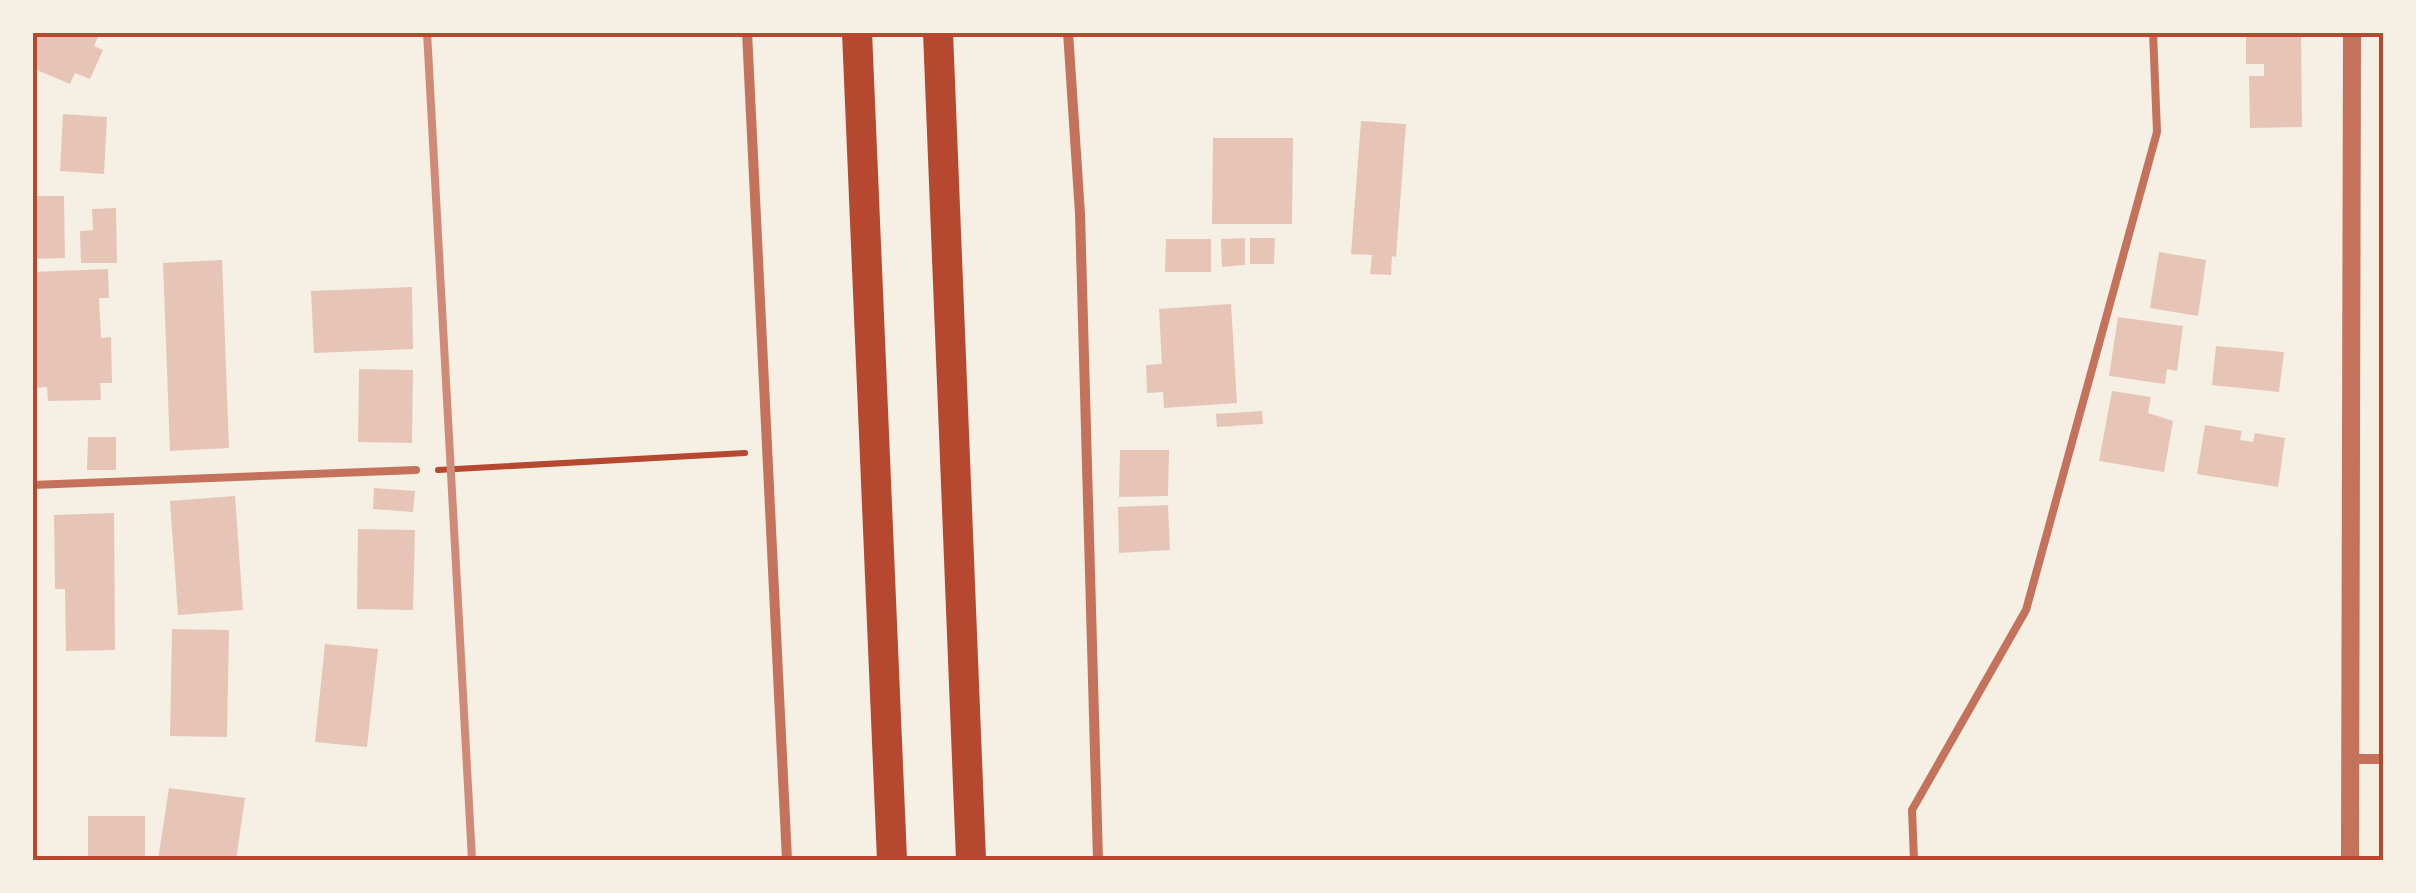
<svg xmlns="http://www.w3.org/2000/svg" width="2416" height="893" font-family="'Exo 2',sans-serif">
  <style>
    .building { fill: #e6c5b7 }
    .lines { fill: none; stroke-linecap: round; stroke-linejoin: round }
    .path { stroke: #b5482f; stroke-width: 6 }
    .service { stroke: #c5725c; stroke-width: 8 }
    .minor { stroke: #c5725c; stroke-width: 10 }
    .tertiary { stroke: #c5725c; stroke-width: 18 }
    .motorway { stroke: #b5482f; stroke-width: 30 }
    .rail { stroke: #cf8b77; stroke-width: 8 }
    .neatline { fill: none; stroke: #b5482f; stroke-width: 4 }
  </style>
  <rect width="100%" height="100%" fill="#f6efe4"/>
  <!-- building -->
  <g class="building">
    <polygon points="32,32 100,32 94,46 103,50 90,79 75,73 70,84 32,68"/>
    <polygon points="2246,32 2301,32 2302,127 2250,128 2249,76 2264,76 2264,64 2246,64"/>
    <polygon points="63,114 107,117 104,174 60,171"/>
    <polygon points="1361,121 1406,124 1396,257 1392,256 1391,275 1370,274 1372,255 1351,254"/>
    <polygon points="1213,138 1293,138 1292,224 1212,224"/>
    <polygon points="32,196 64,196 65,258 32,259"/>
    <polygon points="116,208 117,263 81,263 80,231 93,230 92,209"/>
    <polygon points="1245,238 1245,265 1222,267 1221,239"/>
    <polygon points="1250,238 1275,238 1274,264 1250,264"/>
    <polygon points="1166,239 1211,239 1211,272 1165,272"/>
    <polygon points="2159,252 2206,260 2198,316 2150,308"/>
    <polygon points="222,260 229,448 170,451 163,263"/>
    <polygon points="108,269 109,298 99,298 101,338 111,337 112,383 100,383 101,400 48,401 47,387 34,388 32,272"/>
    <polygon points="412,287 413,349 314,353 311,291"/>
    <polygon points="1231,304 1237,403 1164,408 1163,392 1147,393 1146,365 1162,364 1159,309"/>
    <polygon points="2118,317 2183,326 2177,371 2167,369 2165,384 2109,376"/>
    <polygon points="2216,346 2284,352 2279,392 2212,385"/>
    <polygon points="359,369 413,370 412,443 358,442"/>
    <polygon points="2112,391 2151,397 2148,413 2173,421 2164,472 2099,461"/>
    <polygon points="1262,411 1263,424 1217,427 1216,414"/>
    <polygon points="2205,425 2242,431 2240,440 2253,442 2255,433 2285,438 2278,487 2197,474"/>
    <polygon points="88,437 116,437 116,470 87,470"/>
    <polygon points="1120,450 1169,450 1168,496 1119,497"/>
    <polygon points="374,488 415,491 413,512 373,509"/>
    <polygon points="235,496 243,610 178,615 170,501"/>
    <polygon points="1168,505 1170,550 1119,553 1118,507"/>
    <polygon points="114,513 115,650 66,651 65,589 55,589 54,515"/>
    <polygon points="358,529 415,530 413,610 357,609"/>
    <polygon points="172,629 229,630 227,737 170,736"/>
    <polygon points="325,644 378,649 367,747 315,742"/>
    <polygon points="169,788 245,798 236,860 158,860"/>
    <rect x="88" y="816" width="57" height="44"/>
  </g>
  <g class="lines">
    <!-- path -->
    <polyline class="path" points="438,470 745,453"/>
    <!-- service -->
    <g class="service">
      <polyline points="32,485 416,470"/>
      <polyline points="1914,860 1912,810 2026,610 2157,132 2153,32"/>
    </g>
    <!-- minor -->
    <g class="minor">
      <polyline points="747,32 787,860"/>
      <polyline points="1068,32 1080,214 1098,860"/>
      <polyline points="2350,759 2384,759"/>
    </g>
    <!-- tertiary -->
    <polyline class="tertiary" points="2350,860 2352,32"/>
    <!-- motorway -->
    <g class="motorway">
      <polyline points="857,32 892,860"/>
      <polyline points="938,32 971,860"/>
    </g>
    <!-- rail -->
    <polyline class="rail" points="427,32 472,860"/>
  </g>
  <!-- border -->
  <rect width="2416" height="893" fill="none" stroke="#f6efe4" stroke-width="70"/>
  <rect x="35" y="35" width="2346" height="823" class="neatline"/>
</svg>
